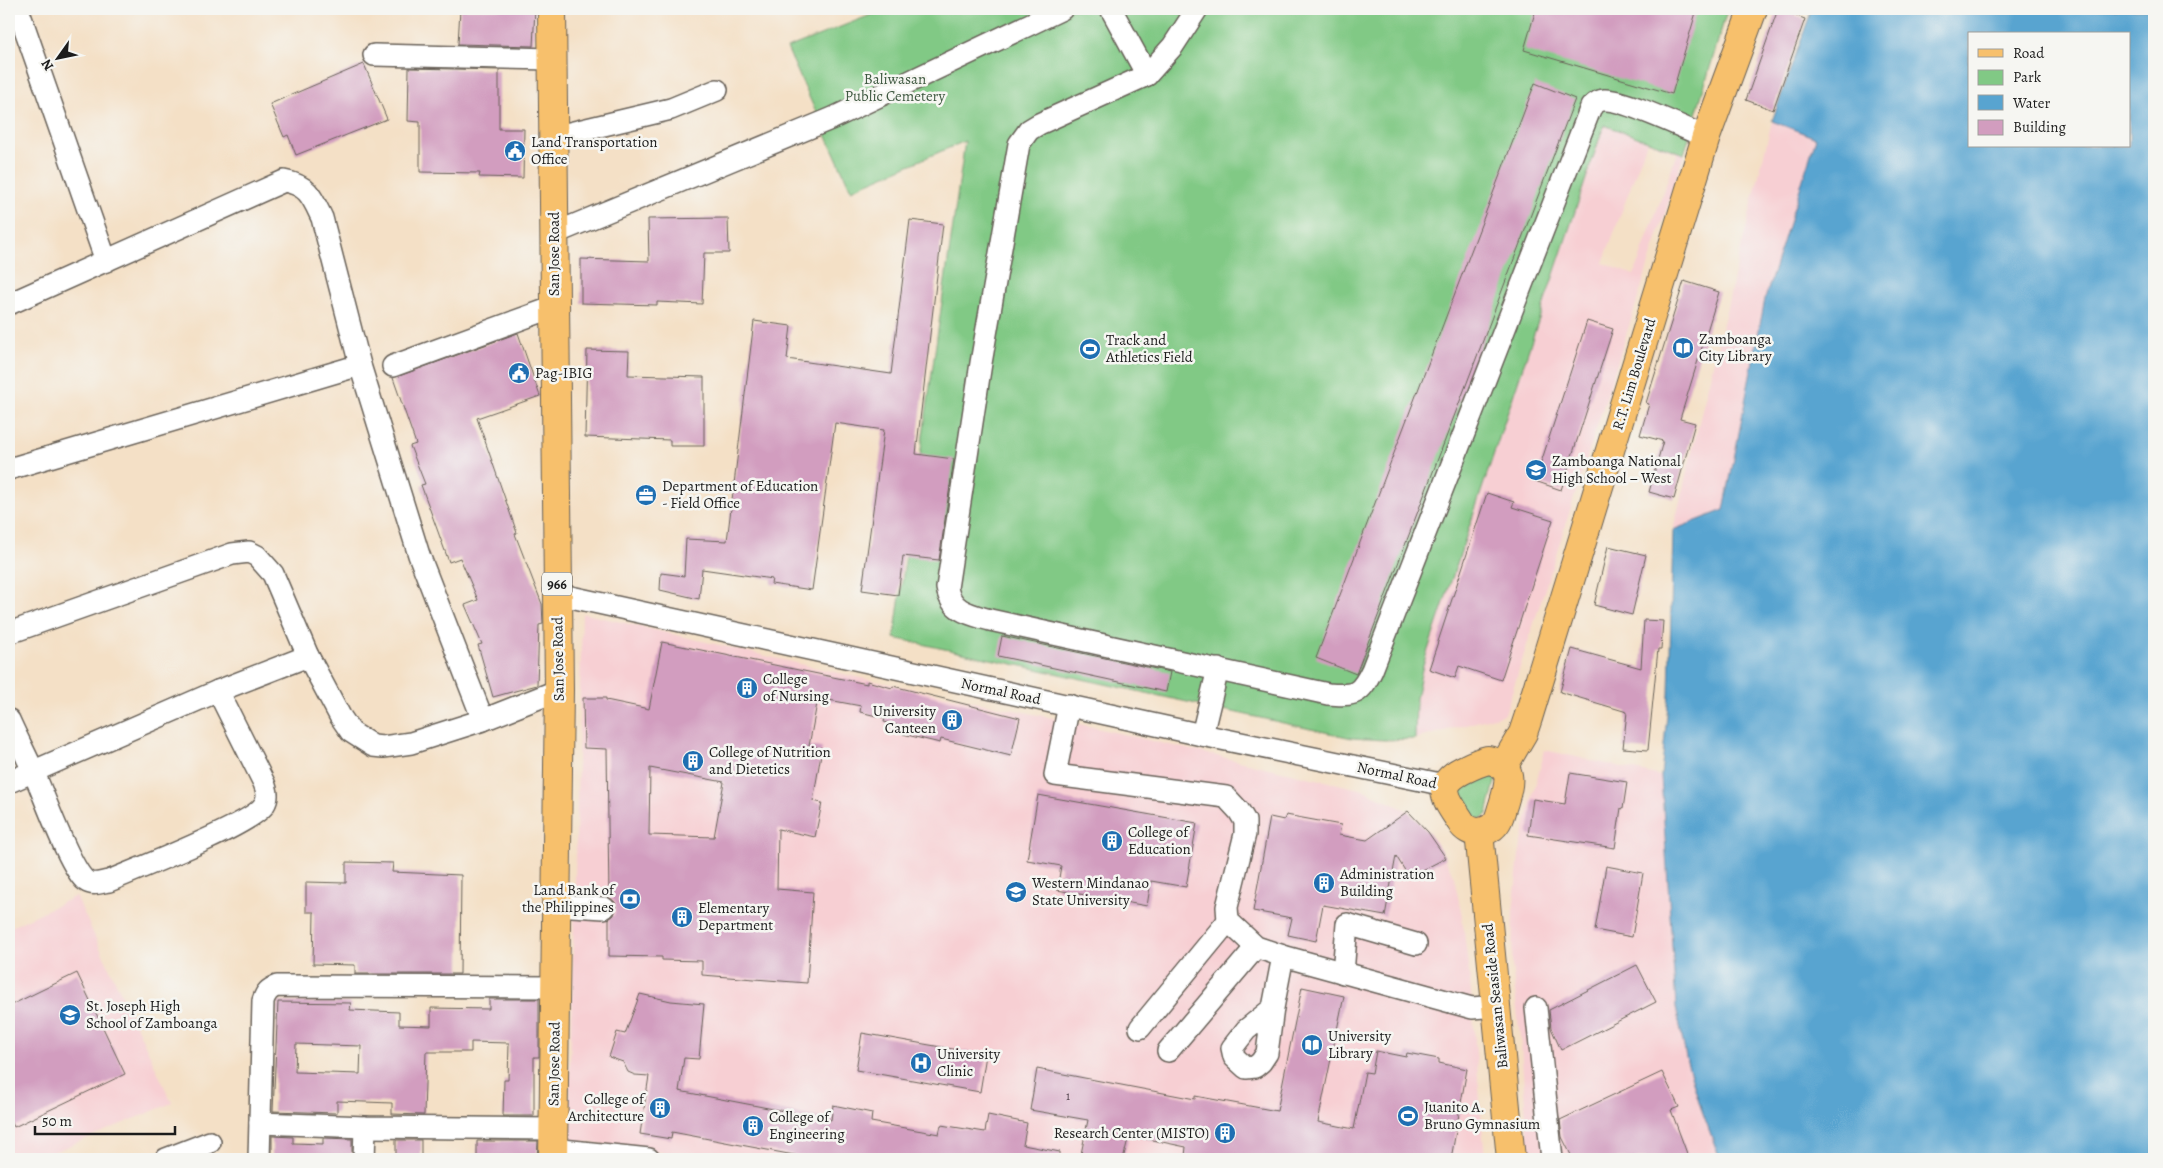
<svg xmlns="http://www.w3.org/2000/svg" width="2163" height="1168" font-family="Alegreya,serif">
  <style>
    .built { fill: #f7cfd3; fill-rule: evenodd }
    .green { fill: #81c985; stroke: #4e7250 }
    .water { fill: #58a4d0; stroke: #3a6076; fill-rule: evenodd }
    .building { fill: #d29dbf; fill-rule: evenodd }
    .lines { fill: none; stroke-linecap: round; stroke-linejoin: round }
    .minor-casing { stroke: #686158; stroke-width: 24 }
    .major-casing { stroke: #686158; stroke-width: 30 }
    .minor { stroke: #fff; stroke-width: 21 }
    .major { stroke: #f7c06c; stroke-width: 28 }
    .labels { text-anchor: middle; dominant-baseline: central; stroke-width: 5; stroke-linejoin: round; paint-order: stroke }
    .number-label { font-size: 12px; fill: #4a3c45 }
    .shield { fill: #f6f6f2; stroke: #5d5d5c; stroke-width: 1 }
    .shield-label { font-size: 14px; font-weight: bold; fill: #1c1c1c }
    .park-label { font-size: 15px; fill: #3f5941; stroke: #f6f6f2 }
    .poi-label { font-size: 15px; fill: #1c1c1c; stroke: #f6f6f2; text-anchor: start }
    .street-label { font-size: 15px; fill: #1c1c1c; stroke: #f6f6f2 }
  </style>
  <rect width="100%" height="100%" fill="#f6f6f2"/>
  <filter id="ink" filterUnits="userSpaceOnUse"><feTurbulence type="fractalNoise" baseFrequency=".02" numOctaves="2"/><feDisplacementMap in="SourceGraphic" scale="10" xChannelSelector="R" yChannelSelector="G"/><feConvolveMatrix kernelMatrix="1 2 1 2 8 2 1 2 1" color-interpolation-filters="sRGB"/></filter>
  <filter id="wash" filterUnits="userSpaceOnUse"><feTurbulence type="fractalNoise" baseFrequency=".0096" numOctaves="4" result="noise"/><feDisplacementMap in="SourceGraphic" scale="20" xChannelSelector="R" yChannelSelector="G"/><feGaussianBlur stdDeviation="1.12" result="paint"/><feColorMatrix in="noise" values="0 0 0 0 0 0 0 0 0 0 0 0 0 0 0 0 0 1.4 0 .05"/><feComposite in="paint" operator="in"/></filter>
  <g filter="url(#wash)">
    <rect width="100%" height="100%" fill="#f4e0c6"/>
    <!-- built -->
    <g class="built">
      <polygon points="1772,121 1816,138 1765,299 1724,510 1673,530"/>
      <path d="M1604 125 1684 154 1505 714 1415 739 1416 698 1423 665ZM1647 142 1677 153 1634 275 1603 263Z"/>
      <polygon points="582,613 856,677 1062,720 1364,790 1408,811 1436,842 1454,877 1462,916 1470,981 1485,1159 716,1159 568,1140"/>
      <polygon points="1545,750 1661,776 1676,1007 1687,1062 1701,1108 1720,1159 1529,1159 1521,1046 1512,965 1513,911 1519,855 1532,797"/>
      <polygon points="76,896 172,1103 37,1159 9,1159 9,928"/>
    </g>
    <!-- green -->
    <g class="green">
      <polygon points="886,9 1718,9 1727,11 1684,154 1604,125 1423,665 1416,698 1415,739 1384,740 1352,738 894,638 965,141 851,190 787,48"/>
      <polygon points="1484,774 1493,774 1496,778 1487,814 1482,819 1475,818 1458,793 1459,787"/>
    </g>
    <!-- water -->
    <path class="water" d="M1812 9H2154V1159H1720L1701 1108 1687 1062 1676 1007 1661 776 1669 694 1673 530 1724 510 1765 299 1816 138 1772 121ZM1969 34H2129V146H1969Z"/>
    <g id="blocks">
      <!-- building -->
      <g class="building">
        <polygon points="460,9 535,9 533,46 458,44"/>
        <polygon points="1536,9 1697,9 1672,94 1524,50"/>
        <polygon points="1778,9 1805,19 1773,110 1746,100"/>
        <polygon points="364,64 387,119 296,155 288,135 284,137 270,104"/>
        <polygon points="409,68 499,70 499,129 524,129 523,178 479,177 480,173 420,172 420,122 408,121"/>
        <polygon points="1535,83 1575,99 1356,674 1316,658"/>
        <polygon points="728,218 729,253 704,253 702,304 657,302 657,305 581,303 581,259 649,261 648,219"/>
        <polygon points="910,220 943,224 916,454 954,459 939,560 903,556 898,595 862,590 884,430 835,423 812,590 771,584 772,579 702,569 699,599 660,590 661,573 684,576 686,539 727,541 754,321 791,326 787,359 891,374"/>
        <polygon points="1684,281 1719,292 1680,419 1695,423 1674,499 1649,492 1663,441 1640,435 1649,404 1646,403"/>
        <polygon points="1587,321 1613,329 1561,490 1535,481"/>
        <polygon points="518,333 540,396 477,418 517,533 515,534 542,604 543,624 539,625 537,685 493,697 478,645 482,644 465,605 478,600 460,558 449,562 421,485 425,484 410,446 416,444 393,378"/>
        <polygon points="587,350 629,351 628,375 704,377 704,446 670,446 670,440 585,437"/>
        <polygon points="1487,493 1514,502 1512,507 1553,520 1501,680 1459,666 1455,678 1429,669"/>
        <polygon points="1608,546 1646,555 1632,615 1594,605"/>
        <polygon points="1644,620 1663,621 1661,649 1658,649 1648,750 1623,748 1627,712 1560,692 1572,649 1641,668"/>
        <polygon points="1002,636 1170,672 1166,692 998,656"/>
        <path d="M662 642 867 684V681L892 688 893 686 1020 718 1011 756 941 739 940 743 903 734 905 727 884 722 885 718 860 712 861 706 818 698 809 746 822 748 813 801 822 803 815 837 778 829 777 889 813 892 807 983 702 975V961L662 960V957L609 956V919L614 915 616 908 615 902 609 897 607 749 584 748 583 698H606V700L649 709ZM650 768 724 782 714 837 649 835Z"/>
        <polygon points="1570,773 1627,782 1623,809 1621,808 1615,848 1528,835 1533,799 1565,804"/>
        <polygon points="1038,795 1197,823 1186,887 1151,881 1147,906 1057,890 1061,866 1027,860"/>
        <polygon points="1408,811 1428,832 1446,858 1409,877 1396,856 1385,916 1323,905 1316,941 1288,935 1292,918 1253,911 1270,817 1284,820 1286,815 1341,825 1339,835 1367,840"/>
        <polygon points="346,862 393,863 392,872 461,875 460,974 355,974 355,965 313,964 314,912 306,912 306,882 346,883"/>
        <polygon points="1606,866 1643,873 1632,937 1595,930"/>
        <polygon points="1637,965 1656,1002 1561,1050 1551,1028 1549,1010"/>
        <polygon points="77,973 125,1074 14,1127 9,1117 9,1006"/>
        <polygon points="1302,987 1344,996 1318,1122 1354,1129 1365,1072 1372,1073 1376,1051 1406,1057 1407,1053 1439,1059 1439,1063 1467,1069 1451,1159 1204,1159 1185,1156 1186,1147 1129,1135 1123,1159 1080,1159 1088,1120 1030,1110 1037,1069 1195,1099 1195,1096 1277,1111"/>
        <polygon points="640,994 671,1001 704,1004 699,1059 684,1058 679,1091 831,1120 833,1105 872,1113 871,1122 939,1134 941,1125 985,1132 988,1115 1027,1123 1023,1145 1060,1152 1060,1159 840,1159 822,1156 822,1159 815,1159 672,1132 671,1139 640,1134 649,1076 635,1075 628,1072 623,1062 609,1057 617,1032 625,1034"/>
        <path d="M489 999H539V1057H534V1116H503L504 1080H508L509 1043 471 1042V1052H426L424 1115 392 1114V1103L337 1101V1113L273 1111 278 1002 351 1003 350 1010 399 1012V1025L431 1026V1008L489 1009ZM296 1044 361 1046 360 1074 295 1072Z"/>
        <polygon points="862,1033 986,1055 980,1092 856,1070"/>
        <polygon points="1662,1072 1679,1107 1671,1110 1689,1159 1573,1159 1562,1137 1560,1120"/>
        <polygon points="272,1136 293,1137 293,1143 323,1144 323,1138 352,1139 352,1159 272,1159"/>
        <rect x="396" y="1140" width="25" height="19"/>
        <polygon points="477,1141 538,1141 537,1159 477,1159"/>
      </g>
    </g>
  </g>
  <g filter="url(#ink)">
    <use href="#blocks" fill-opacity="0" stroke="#686158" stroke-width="1"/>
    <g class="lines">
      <!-- minor casing -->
      <g class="minor-casing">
        <g id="minor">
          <polyline points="18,9 106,261"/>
          <polyline points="1111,9 1147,75"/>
          <path d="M1197 9 1173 46 1147 75 1039 124 1029 130 1019 144 981 363 947 588C951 611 969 614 990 620L1328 694C1355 696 1360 695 1372 670L1591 107C1595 103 1599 100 1604 100 1622 98 1686 129 1706 137"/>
          <polyline points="374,55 552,59"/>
          <polyline points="553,137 671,109 717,90"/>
          <polyline points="553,234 833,118 1062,9"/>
          <path d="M9 304 284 181C308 185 312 197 322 218L360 365 419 555 483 720"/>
          <polyline points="393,366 554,307"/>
          <polyline points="9,469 360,365"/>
          <polyline points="557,594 1202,735 1445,785"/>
          <polyline points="9,633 232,554 249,552 257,556 273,574 308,656 340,716 351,732 373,746 383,747 411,743 483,720 559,690"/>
          <polyline points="1069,705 1055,775 1226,797 1239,811 1245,821 1245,834 1227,907 1228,921 1256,947 1283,956 1472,1008 1496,1006"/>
          <path d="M9 720C17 738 26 755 34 773 44 795 70 869 86 881 93 886 101 882 109 881 135 870 253 824 264 805 269 797 267 791 264 783L218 691"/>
          <polyline points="1202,735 1218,669"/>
          <polyline points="9,782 218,691 308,656"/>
          <polyline points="556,905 604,908"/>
          <polyline points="1343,973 1347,924 1416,944"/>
          <polyline points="1273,1008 1246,1030 1232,1048 1234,1057 1246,1068 1255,1067 1261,1062 1267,1053 1273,1008 1283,956"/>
          <polyline points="1536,1008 1552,1159"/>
          <polyline points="1140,1028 1228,921"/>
          <polyline points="1168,1051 1256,947"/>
          <polyline points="260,1123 365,1127 553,1129"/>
          <polyline points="553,1149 649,1159"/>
          <polyline points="166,1159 210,1142"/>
          <path d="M259 1159 263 1001C266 992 269 989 277 986L555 987"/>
          <polyline points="364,1159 365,1127"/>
        </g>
      </g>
      <!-- major casing -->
      <g class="major-casing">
        <g id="major">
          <polyline points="552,9 559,690 553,1159"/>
          <path d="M1488 760C1516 765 1509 785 1503 805 1501 810 1500 818 1496 823 1487 835 1468 835 1461 822 1447 800 1433 785 1463 770 1471 766 1479 762 1488 760Z"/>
          <polyline points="1503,767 1523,733 1528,718 1706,137 1753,9"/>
          <polyline points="1479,832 1511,1159"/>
        </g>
      </g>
      <!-- minor -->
      <use href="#minor" class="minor"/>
      <!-- major -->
      <use href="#major" class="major"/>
    </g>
  </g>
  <!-- icons -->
  <defs>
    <g id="civic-disc" transform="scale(1.125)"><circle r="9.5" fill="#1f6fb2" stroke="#f6f6f2"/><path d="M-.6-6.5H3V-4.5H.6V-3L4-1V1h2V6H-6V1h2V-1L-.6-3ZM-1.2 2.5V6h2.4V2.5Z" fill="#fff"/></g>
    <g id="library-disc" transform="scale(1.125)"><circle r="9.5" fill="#1f6fb2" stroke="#f6f6f2"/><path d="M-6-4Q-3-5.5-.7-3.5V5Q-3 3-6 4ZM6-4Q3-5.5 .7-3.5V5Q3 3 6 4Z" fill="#fff"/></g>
    <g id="stadium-disc" transform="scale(1.125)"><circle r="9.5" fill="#1f6fb2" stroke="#f6f6f2"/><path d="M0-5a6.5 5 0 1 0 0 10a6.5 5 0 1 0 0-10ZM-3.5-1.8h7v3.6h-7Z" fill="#fff"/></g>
    <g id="school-disc" transform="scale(1.125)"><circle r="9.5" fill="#1f6fb2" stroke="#f6f6f2"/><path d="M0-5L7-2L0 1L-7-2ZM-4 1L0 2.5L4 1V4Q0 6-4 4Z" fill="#fff"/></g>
    <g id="office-disc" transform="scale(1.125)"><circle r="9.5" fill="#1f6fb2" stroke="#f6f6f2"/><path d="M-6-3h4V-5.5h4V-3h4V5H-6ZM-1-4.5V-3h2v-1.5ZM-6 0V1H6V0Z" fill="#fff"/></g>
    <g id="building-disc" transform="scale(1.125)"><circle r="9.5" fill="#1f6fb2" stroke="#f6f6f2"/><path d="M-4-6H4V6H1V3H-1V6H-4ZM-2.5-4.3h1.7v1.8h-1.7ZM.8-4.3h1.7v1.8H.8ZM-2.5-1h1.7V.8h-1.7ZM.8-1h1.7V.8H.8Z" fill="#fff"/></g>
    <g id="university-disc" transform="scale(1.125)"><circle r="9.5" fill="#1f6fb2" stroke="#f6f6f2"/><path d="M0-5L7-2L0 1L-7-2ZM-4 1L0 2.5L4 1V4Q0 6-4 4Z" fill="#fff"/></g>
    <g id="bank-disc" transform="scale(1.125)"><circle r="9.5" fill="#1f6fb2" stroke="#f6f6f2"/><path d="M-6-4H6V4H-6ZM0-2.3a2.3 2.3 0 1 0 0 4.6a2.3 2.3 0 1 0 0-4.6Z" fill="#fff"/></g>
    <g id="hospital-disc" transform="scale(1.125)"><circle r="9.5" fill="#1f6fb2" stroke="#f6f6f2"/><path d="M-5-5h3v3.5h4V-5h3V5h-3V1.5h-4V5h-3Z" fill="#fff"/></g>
  </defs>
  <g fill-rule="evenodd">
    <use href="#civic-disc" x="515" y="151"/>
    <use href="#library-disc" x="1683" y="348"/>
    <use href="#stadium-disc" x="1090" y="349"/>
    <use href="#civic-disc" x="519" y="373"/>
    <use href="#school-disc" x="1536" y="470"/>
    <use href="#office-disc" x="646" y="495"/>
    <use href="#building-disc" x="747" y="688"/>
    <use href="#building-disc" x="952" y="720"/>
    <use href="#building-disc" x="693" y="761"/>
    <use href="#building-disc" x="1112" y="841"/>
    <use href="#building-disc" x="1324" y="883"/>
    <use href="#university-disc" x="1016" y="892"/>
    <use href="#bank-disc" x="630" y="899"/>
    <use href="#building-disc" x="682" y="917"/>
    <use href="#school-disc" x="70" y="1015"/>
    <use href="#library-disc" x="1312" y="1045"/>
    <use href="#hospital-disc" x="921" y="1063"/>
    <use href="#building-disc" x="660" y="1108"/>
    <use href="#stadium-disc" x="1408" y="1116"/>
    <use href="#building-disc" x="753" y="1126"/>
    <use href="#building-disc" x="1225" y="1133"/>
  </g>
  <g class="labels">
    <!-- number labels -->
    <g class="number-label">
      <text x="1068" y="1096">1</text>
    </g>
    <!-- shield labels -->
    <rect class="shield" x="542" y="572.5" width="30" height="23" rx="4"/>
    <g class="shield-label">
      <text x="557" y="584">966</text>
    </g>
    <!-- park labels -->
    <g class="park-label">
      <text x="895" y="79">Baliwasan<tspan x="895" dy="17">Public Cemetery</tspan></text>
    </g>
    <!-- poi labels -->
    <g class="poi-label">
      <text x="531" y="142">Land Transportation<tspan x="531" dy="17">Office</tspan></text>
      <text x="1699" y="339">Zamboanga<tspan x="1699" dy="17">City Library</tspan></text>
      <text x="1106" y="340">Track and<tspan x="1106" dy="17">Athletics Field</tspan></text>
      <text x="535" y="373">Pag-IBIG</text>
      <text x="1552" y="461">Zamboanga National<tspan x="1552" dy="17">High School – West</tspan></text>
      <text x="662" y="486">Department of Education<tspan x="662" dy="17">- Field Office</tspan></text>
      <text x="763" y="679">College<tspan x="763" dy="17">of Nursing</tspan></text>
      <text x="936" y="711" text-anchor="end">University<tspan x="936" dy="17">Canteen</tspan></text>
      <text x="709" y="752">College of Nutrition<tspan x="709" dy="17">and Dietetics</tspan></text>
      <text x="1128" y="832">College of<tspan x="1128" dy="17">Education</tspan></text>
      <text x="1340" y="874">Administration<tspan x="1340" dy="17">Building</tspan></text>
      <text x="1032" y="883">Western Mindanao<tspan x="1032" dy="17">State University</tspan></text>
      <text x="614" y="890" text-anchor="end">Land Bank of<tspan x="614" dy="17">the Philippines</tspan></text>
      <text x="698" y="908">Elementary<tspan x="698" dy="17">Department</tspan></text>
      <text x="86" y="1006">St. Joseph High<tspan x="86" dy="17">School of Zamboanga</tspan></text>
      <text x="1328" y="1036">University<tspan x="1328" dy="17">Library</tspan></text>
      <text x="937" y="1054">University<tspan x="937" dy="17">Clinic</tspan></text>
      <text x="644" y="1099" text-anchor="end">College of<tspan x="644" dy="17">Architecture</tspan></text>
      <text x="1424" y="1107">Juanito A.<tspan x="1424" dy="17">Bruno Gymnasium</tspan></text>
      <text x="769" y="1117">College of<tspan x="769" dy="17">Engineering</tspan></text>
      <text x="1209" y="1133" text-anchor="end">Research Center (MISTO)</text>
    </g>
    <!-- street labels -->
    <g class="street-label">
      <text transform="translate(554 254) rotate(-90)">San Jose Road</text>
      <text transform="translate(1634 374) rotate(-73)">R.T. Lim Boulevard</text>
      <text transform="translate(558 659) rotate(-91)">San Jose Road</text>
      <text transform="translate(1001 691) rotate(12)">Normal Road</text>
      <text transform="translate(1397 775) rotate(12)">Normal Road</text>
      <text transform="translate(1495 996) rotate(-96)">Baliwasan Seaside Road</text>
      <text transform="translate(554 1064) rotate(-89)">San Jose Road</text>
    </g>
  </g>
  <!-- margin -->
  <rect width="2163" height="1168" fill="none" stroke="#f6f6f2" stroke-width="30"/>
  <!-- legend -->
  <rect x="1968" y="32" width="162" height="115" fill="#f6f6f2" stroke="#9f9f9c"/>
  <rect x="1978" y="49" width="25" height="8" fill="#f7c06c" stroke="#9f9f9c"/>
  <text x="2013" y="58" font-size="15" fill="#1c1c1c">Road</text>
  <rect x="1978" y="70" width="25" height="15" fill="#81c985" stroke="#9f9f9c"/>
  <text x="2013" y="82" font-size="15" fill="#1c1c1c">Park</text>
  <rect x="1978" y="95" width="25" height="15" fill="#58a4d0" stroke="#9f9f9c"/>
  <text x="2013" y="108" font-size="15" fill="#1c1c1c">Water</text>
  <rect x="1978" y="120" width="25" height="15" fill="#d29dbf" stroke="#9f9f9c"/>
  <text x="2013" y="132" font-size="15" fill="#1c1c1c">Building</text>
  <!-- north arrow -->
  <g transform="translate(58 58) rotate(237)" stroke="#f6f6f2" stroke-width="4" paint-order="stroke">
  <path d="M0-4L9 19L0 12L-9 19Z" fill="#1c1c1c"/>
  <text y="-8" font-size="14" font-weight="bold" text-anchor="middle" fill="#1c1c1c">N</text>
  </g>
  <!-- scale -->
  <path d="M35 1126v8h140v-8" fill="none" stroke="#1c1c1c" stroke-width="2.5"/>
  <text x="42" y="1126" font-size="15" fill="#1c1c1c" stroke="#f6f6f2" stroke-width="4" paint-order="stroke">50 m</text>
</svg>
